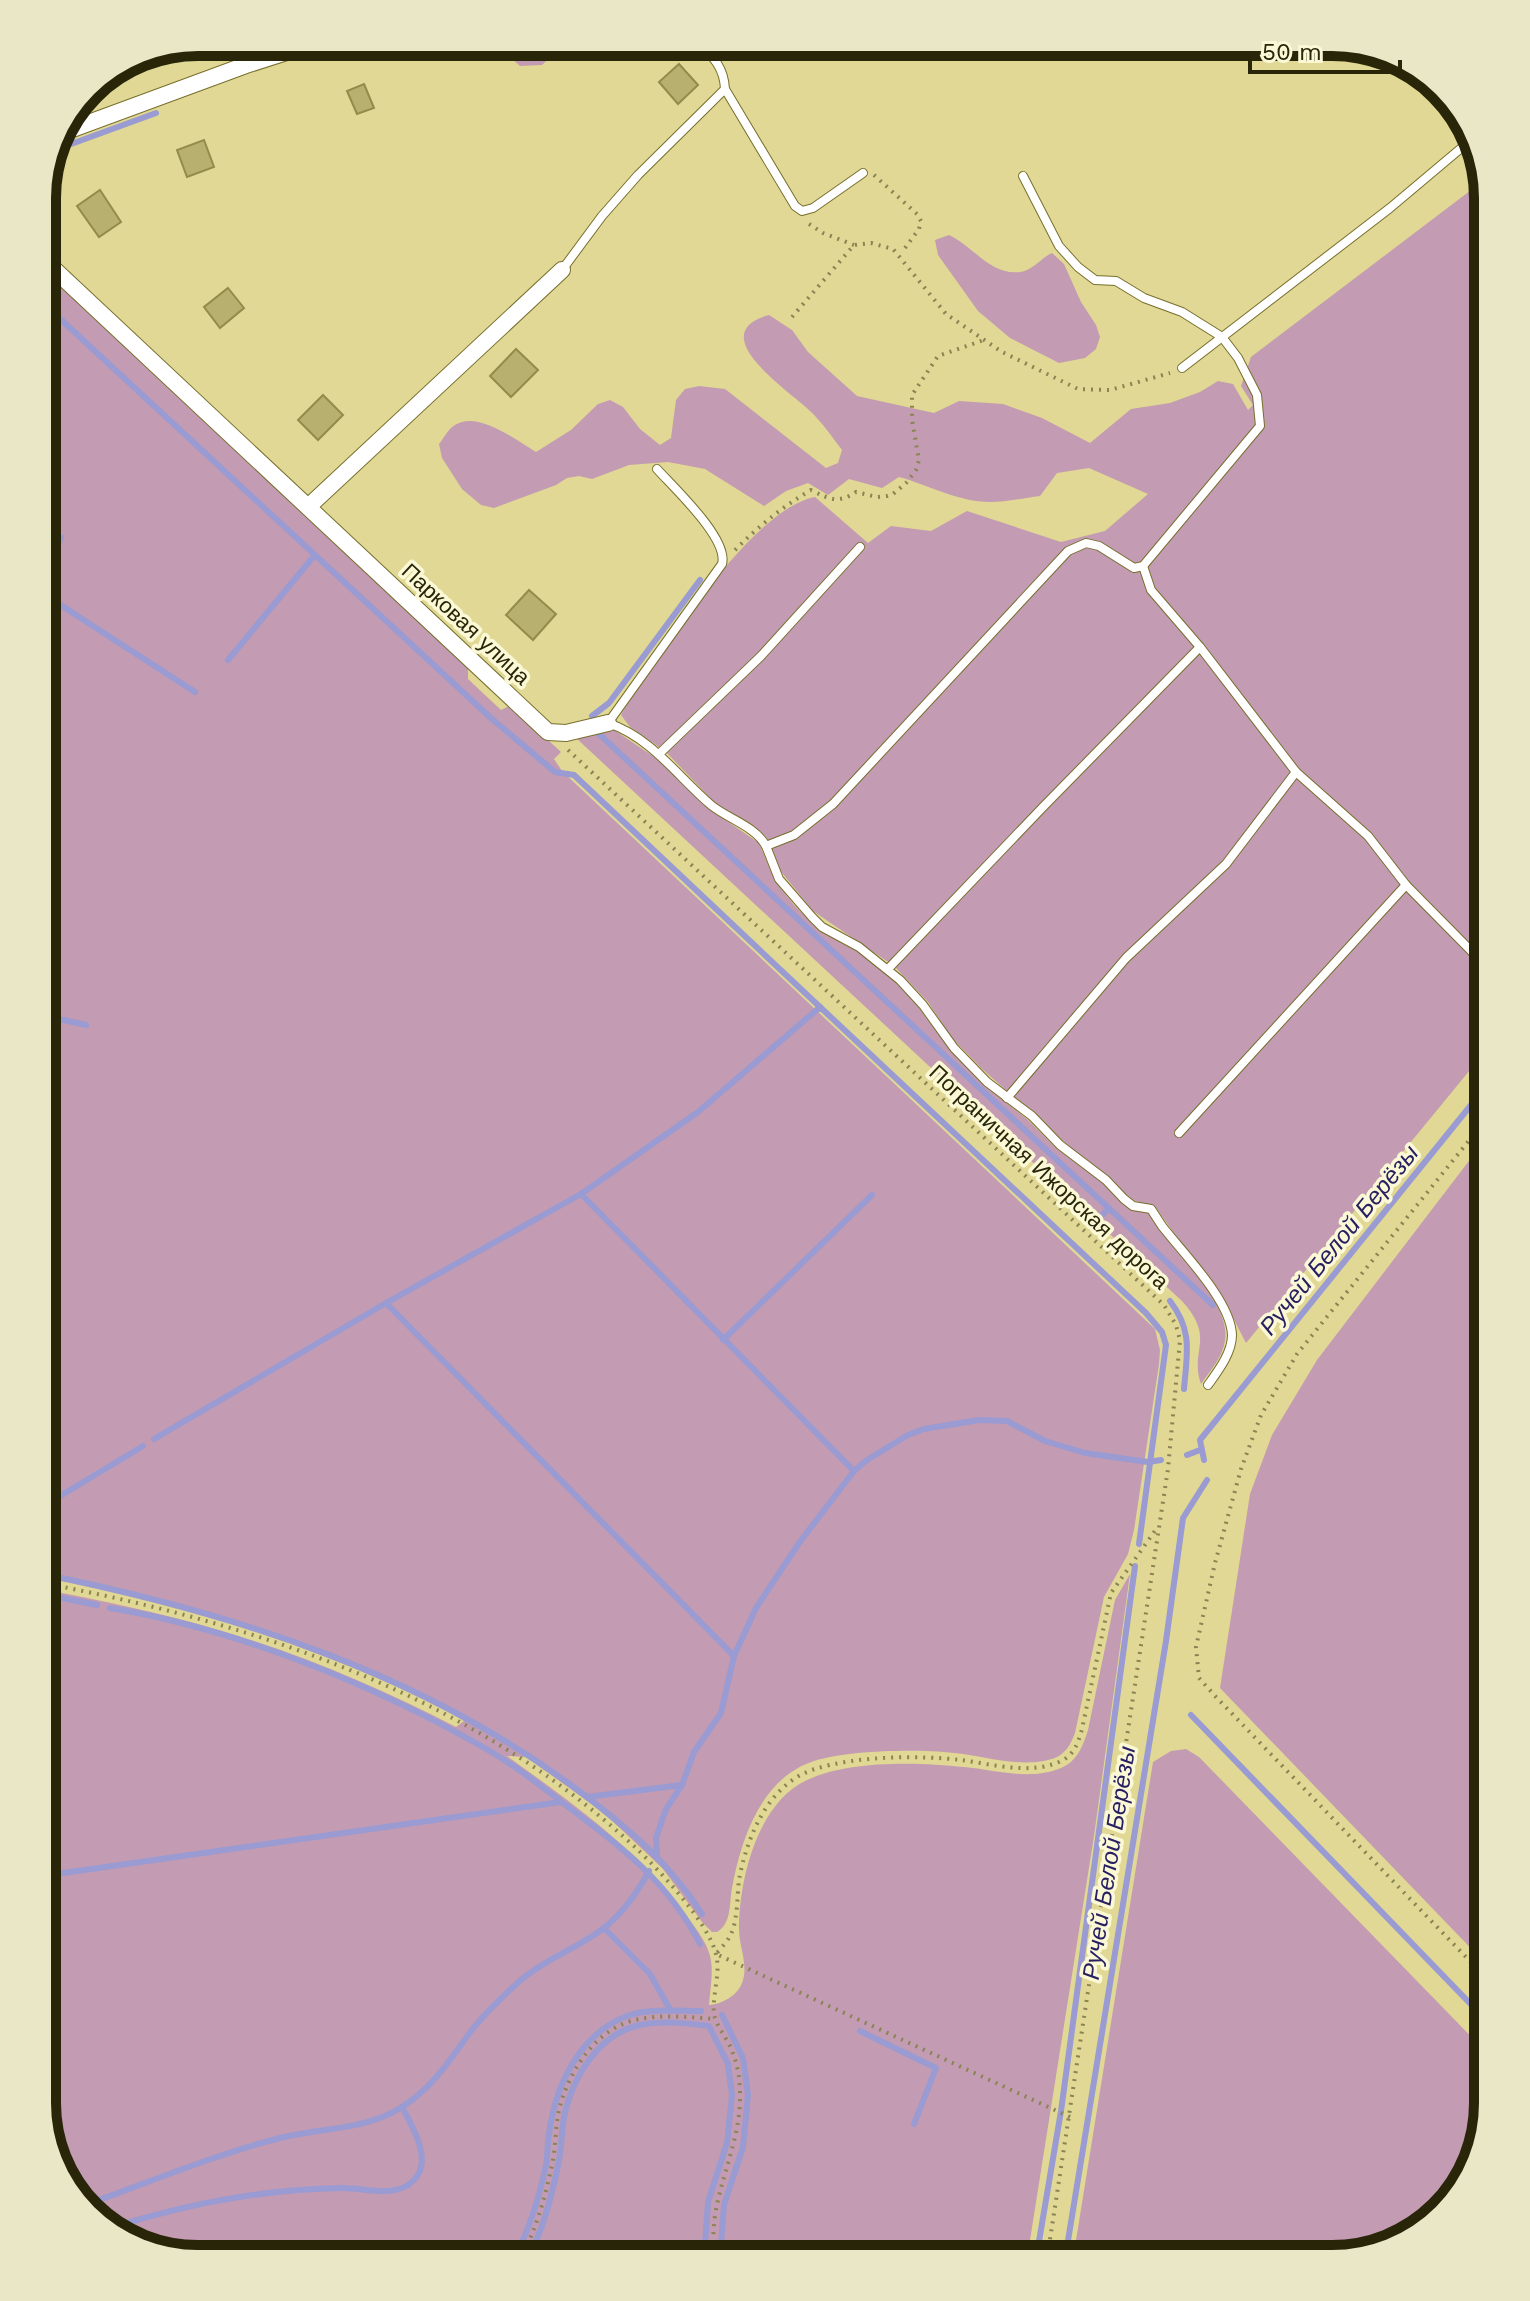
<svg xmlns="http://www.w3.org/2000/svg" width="1530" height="2301" font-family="'Work Sans',sans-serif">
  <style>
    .green { fill: #c39bb2 }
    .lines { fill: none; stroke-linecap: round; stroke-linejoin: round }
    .stream { stroke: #999bd2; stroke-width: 6 }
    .building { fill: #b8b06e; stroke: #938b49; stroke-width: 2 }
    .lane-casing { stroke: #776f2d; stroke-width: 10 }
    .street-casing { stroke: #776f2d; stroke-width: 18 }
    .path { stroke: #8a8453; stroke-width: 4; stroke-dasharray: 2 6; stroke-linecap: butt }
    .lane { stroke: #fff; stroke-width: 8 }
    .street { stroke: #fff; stroke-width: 16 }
    .labels { text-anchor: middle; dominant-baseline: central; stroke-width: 7; stroke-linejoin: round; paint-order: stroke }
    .street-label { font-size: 22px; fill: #282509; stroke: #fbf8d6 }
    .water-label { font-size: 24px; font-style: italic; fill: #282061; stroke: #fbf8d6 }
    .rim { fill: none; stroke: #282509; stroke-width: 10 }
  </style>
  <rect width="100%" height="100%" fill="#e0d894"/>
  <!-- green -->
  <g class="green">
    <polygon points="501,42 561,42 558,50 542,65 520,66 501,49"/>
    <path d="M1483 181 1488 198V1048L1246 1343 1229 1310 1156 1208 1130 1199 1107 1175 1071 1148 981 1068 951 1037 928 1002 894 966 813 911 778 868 766 837 716 804 666 752 630 727 621 715C629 699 641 684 651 669 683 621 758 508 815 497L868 543 891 526 931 531 967 511 1061 542 1105 531 1148 494 1089 468 1057 473 1040 496C1024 498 1006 502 990 502 959 502 928 485 899 477L882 488 849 479 828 495 808 483 786 491 764 506 705 469 668 462 629 465 592 479 579 476 567 478 556 485 494 508 481 505 462 489 442 458 439 444C444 438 448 429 455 425 478 410 517 441 536 452L571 430 598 404 610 400 623 407 640 429 660 445 671 438 676 400 685 389 699 386 725 389 826 468 838 463 842 450C832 437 822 422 810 411 790 391 701 334 769 315L792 330 808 352 857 396 934 413 959 401 1003 404 1042 418 1090 443 1131 409 1170 403 1200 392 1218 381 1233 384 1248 410 1253 405 1241 386 1251 357Z"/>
    <path d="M949 235C973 246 991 276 1020 272 1032 271 1041 258 1052 253L1064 264 1081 302 1096 325 1100 337 1096 349 1085 358 1059 363 1010 338 978 311 938 255 935 240Z"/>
    <path d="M42 266 468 666V679L501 710 509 706 513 708 561 752 554 759 562 771 1155 1329 1160 1350 1159 1364 1134 1530 1128 1554 1104 1597 1075 1733C1071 1743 1067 1752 1057 1757 1026 1770 986 1756 954 1753 916 1749 851 1750 814 1761 761 1778 741 1839 732 1888 729 1904 732 1923 717 1932H712L702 1922 663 1869 604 1813 526 1757 507 1756C574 1804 640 1851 689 1919 697 1930 707 1943 710 1956 714 1971 710 1989 709 2005 722 2004 737 1996 742 1983 749 1966 739 1947 739 1929 739 1879 758 1802 807 1780 849 1760 918 1762 964 1767 996 1770 1030 1781 1061 1768 1078 1761 1083 1745 1088 1730L1115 1600 1130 1574 1094 1836 1027 2259H188L112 2233 63 2181 42 2103V1589C102 1601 163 1613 222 1631 303 1655 381 1688 456 1727L464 1721C440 1703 409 1692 382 1680 273 1632 159 1599 42 1577Z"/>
    <path d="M611 728 656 758 711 810 759 843 775 881 794 905 819 930 857 951 885 972 908 993 951 1051 984 1085 1028 1120 1057 1149 1103 1183 1131 1210 1149 1213 1158 1228C1179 1254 1231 1305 1225 1340 1223 1357 1210 1371 1201 1384 1189 1349 1216 1340 1183 1302L575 737Z"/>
    <polygon points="1488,1136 1488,1966 1220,1688 1250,1494 1272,1435 1317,1360"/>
    <polygon points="1186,1749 1199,1757 1488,2054 1488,2104 1467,2181 1410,2238 1333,2259 1073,2259 1153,1762 1171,1751"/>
  </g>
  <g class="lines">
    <!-- stream -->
    <g class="stream">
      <polyline points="52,151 156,113"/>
      <polyline points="42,302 492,719 555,772 574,775 820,1007"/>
      <polyline points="42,588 61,537"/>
      <polyline points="42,593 195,692"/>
      <polyline points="228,660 314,556"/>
      <polyline points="592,716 609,703 700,580"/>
      <polyline points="599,734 1213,1305"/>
      <polyline points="42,1015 86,1025"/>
      <polyline points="581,1194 854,1471"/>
      <polyline points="1094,1224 1109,1208"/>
      <path d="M1170 1301C1193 1331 1187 1353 1184 1389"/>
      <polyline points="386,1303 734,1656"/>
      <polyline points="723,1340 872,1195"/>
      <polyline points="154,1439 386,1303 581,1194 698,1112 820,1007 1146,1313 1162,1332 1166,1345 1139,1544"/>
      <polyline points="1187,1455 1200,1450"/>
      <polyline points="1204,1460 1200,1440 1488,1084"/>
      <polyline points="42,1507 143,1446"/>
      <path d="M42 1574C235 1613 425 1674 583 1794 629 1829 671 1865 702 1914"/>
      <polyline points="42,1594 97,1605"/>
      <path d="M110 1608C237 1629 372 1684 483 1747 513 1764 540 1785 567 1806 620 1845 670 1884 700 1944"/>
      <polyline points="1191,1715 1488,2022"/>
      <polyline points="587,1797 682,1785"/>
      <polyline points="657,1855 656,1838 666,1809 682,1785 694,1752 721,1713 734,1656 756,1608 799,1543 854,1471 867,1460 908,1435 924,1429 979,1420 1007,1421 1045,1441 1085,1453 1148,1462 1161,1460"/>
      <polyline points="42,1876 561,1802"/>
      <polyline points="604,1928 650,1974 671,2011"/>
      <polyline points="860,2031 936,2068 914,2124"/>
      <path d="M85 2205C150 2182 214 2155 280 2138 323 2127 364 2131 402 2107 433 2087 450 2060 471 2031 486 2012 504 1995 522 1979 545 1960 570 1951 594 1935 618 1920 636 1895 649 1871"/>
      <path d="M108 2229C182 2205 265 2189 343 2188 366 2188 396 2199 414 2180 433 2161 413 2127 402 2107"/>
      <path d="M514 2259C529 2230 539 2198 546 2165 548 2155 547 2145 549 2134 555 2087 579 2034 627 2016 650 2008 678 2011 701 2011"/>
      <path d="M527 2259C543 2231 551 2198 558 2166 562 2148 561 2130 565 2112 574 2076 598 2036 636 2026 659 2020 685 2023 709 2026L728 2064 732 2095 727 2143 708 2202 704 2259"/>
      <polyline points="720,2259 724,2205 743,2147 748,2095 743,2058 722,2015"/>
      <polyline points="1036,2259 1061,2111 1135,1566"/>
      <polyline points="1065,2259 1166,1641 1183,1518 1207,1480"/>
    </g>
  </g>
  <!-- building -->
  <g class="building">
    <polygon points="679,64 698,85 678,104 659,82"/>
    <polygon points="364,84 374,108 357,114 347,91"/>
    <polygon points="204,140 214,167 187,177 177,150"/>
    <polygon points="100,190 121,222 99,237 77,206"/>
    <polygon points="228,288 244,308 220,328 204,307"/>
    <polygon points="516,349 538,370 511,397 490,376"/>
    <polygon points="323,395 343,415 318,440 298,420"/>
    <polygon points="529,590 556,614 533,640 506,615"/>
  </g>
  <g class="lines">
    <!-- lane casing -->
    <g class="lane-casing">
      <g id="lane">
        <path d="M698 42C713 57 724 67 725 89L795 206 802 211 813 208 863 173"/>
        <polyline points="562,270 602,216 638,175 725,89"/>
        <polyline points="1182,368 1390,208 1472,139"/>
        <path d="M657 469C674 488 729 539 722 564L608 723C652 738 677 776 711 805 728 819 755 826 766 846L794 835 833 804 1068 551 1086 543 1099 546 1134 568 1143 566 1260 426 1257 395 1238 358 1222 337 1182 312 1144 298 1116 281 1095 280 1078 267 1059 246 1023 176"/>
        <polyline points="1143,566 1151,590 1200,647 1296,772 1368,836 1406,885 1488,968"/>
        <polyline points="660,753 761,656 860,547"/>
        <path d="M766 846 779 879 812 917 822 927 859 947 900 980 923 1005 954 1048 987 1082 1032 1116 1060 1145 1106 1180 1124 1199 1133 1206 1151 1209 1162 1226C1182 1252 1231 1301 1232 1335 1232 1353 1218 1371 1208 1385"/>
        <polyline points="888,969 1043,807 1200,647"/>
        <polyline points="1485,1036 1488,1033"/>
        <polyline points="1007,1098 1126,958 1226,864 1296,772"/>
        <polyline points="1179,1133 1406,885"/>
      </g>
    </g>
    <!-- street casing -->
    <g class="street-casing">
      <g id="street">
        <polyline points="56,135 246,65 318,42"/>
        <polyline points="42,258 548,732 566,733 608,723"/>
        <polyline points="309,506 562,270"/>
      </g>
    </g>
    <!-- path -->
    <g class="path">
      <polyline points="874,175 917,214 921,221 919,229 905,248"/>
      <polyline points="809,224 823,233 854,245"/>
      <polyline points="792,317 854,245 871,243 893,249 946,314 1002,352 1078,389 1110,390 1170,373"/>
      <path d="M735 550C759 526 782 507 811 490 829 499 838 504 856 492L877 497 887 496 893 494 906 483 916 470 919 460 912 420V395L938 356 984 340"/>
      <polyline points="568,750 1164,1305 1176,1325 1180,1340 1168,1469 1047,2259"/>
      <path d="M42 1583C257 1623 473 1696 636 1848 660 1871 708 1922 716 1954 721 1974 712 1994 714 2014 716 2025 725 2036 730 2046 737 2062 740 2076 740 2093 741 2133 725 2166 717 2205 713 2222 713 2241 713 2259"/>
      <polyline points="1488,1980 1216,1697 1199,1678 1196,1647 1215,1563 1241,1469 1261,1415 1297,1354 1488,1117"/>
      <path d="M1070 2117 716 1954C721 1948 728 1941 731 1934 738 1919 737 1896 739 1880 747 1836 769 1783 815 1769 856 1756 919 1755 961 1760 992 1764 1028 1775 1059 1762 1074 1756 1078 1743 1082 1729L1111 1593 1157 1528"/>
      <path d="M520 2259C536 2231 545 2197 552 2165 556 2147 555 2129 559 2110 568 2073 595 2029 635 2020 661 2014 689 2017 715 2019"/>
    </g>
    <!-- lane -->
    <use href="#lane" class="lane"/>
    <!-- street -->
    <use href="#street" class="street"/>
  </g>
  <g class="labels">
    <!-- street labels -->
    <g class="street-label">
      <text transform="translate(466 624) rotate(43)">Парковая улица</text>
      <text transform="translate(1049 1177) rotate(43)">Пограничная Ижорская дорога</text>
    </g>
    <!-- water labels -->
    <g class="water-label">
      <text transform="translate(1339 1240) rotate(-51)">Ручей Белой Берёзы</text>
      <text transform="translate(1109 1863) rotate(-81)">Ручей Белой Берёзы</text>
    </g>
  </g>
  <!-- crop -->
  <path d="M0 0H1530V2301H0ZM198 56H1332A142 142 0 0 1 1474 198V2103A142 142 0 0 1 1332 2245H198A142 142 0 0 1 56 2103V198A142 142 0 0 1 198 56Z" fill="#eae7c6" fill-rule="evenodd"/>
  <path class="rim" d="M198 56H1332A142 142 0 0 1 1474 198V2103A142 142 0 0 1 1332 2245H198A142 142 0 0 1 56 2103V198A142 142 0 0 1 198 56Z"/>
  <!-- scale -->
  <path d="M1250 60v12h150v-12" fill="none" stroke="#282509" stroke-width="4"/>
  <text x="1262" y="60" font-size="24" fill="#282509" stroke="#fbf8d6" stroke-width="6" paint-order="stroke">50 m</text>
</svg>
